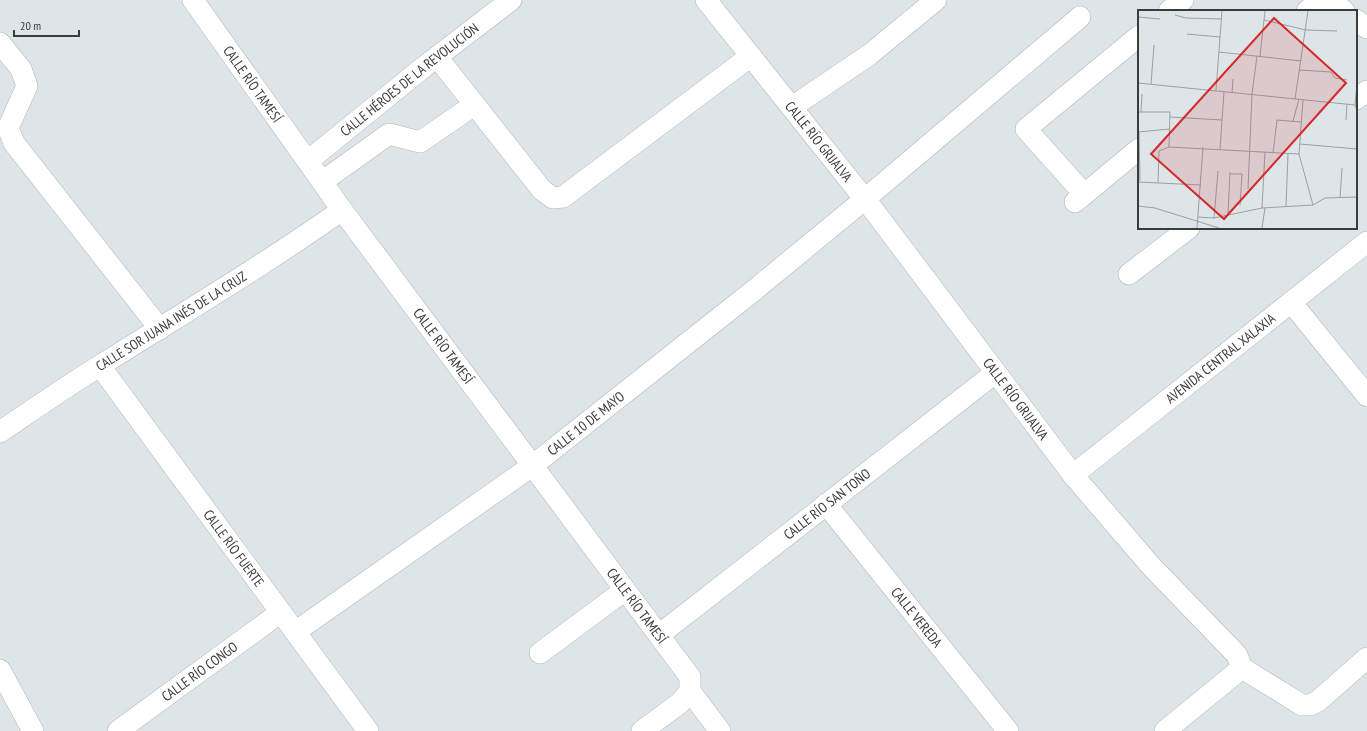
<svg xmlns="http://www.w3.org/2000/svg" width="1367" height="731" font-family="'PT Sans Narrow',sans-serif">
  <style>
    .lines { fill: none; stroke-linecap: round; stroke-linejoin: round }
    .minor-casing { stroke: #afb6ba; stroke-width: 22 }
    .minor { stroke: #fff; stroke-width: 21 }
    .labels { text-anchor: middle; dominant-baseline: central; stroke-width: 3; stroke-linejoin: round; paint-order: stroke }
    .street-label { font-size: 14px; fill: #393c3d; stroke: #dde5e8 }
    .inset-road { fill: none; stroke: #9ba1a4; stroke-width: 1 }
    .view { fill: #d62828; fill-opacity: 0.15; stroke: #d62828; stroke-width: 2 }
    .inset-edge { fill: none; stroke: #393c3d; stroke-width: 2 }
  </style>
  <rect width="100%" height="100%" fill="#dde5e8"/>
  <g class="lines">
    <!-- minor casing -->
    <g class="minor-casing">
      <g id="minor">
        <path id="s1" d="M193 0 342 210 690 677V691"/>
        <path id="s2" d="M706 0 875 212 1073 475 1151 566 1237 655 1242 668 1302 705H1310L1318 701 1367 658"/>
        <polyline points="1330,0 1344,11"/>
        <polyline points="1169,11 1183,0"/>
        <polyline points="1307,11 1320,0"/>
        <polyline points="1356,20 1367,28"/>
        <polyline points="0,43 21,69 27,86 8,128 14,143 160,329"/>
        <polyline points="437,57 542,190 553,198 563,197 751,56"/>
        <polyline points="1356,99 1367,91"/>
        <polyline points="792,107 869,55 936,0"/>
        <path id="s3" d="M308 161 425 66 511 0"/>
        <polyline points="323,181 389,134 420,142 474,105"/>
        <polyline points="1084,194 1026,129 1139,36"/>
        <polyline points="1075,202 1139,149"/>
        <polyline points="1129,274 1189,228"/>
        <polyline points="1291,302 1367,396"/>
        <path id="s4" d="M100 366 368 731"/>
        <path id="s5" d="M0 432C34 409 67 386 101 365 182 314 264 265 342 210"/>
        <path id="s6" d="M1073 475 1367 242"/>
        <path id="s7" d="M826 504 1008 731"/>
        <path id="s8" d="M295 632 532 466 752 292 865 199 1080 17"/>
        <path id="s9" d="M659 635 995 373"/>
        <polyline points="540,653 625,590"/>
        <polyline points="0,670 33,731"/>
        <polyline points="690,691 720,731"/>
        <path id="s10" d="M118 731 281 612"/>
        <polyline points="642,731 680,703 690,691"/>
        <polyline points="1165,731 1242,668"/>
      </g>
    </g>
    <!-- minor -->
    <use href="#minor" class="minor"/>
  </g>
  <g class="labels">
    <!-- street labels -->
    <g class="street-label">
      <text stroke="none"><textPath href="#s3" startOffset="130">CALLE HÉROES DE LA REVOLUCIÓN</textPath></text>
      <text stroke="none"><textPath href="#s1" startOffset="103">CALLE RÍO TAMESÍ</textPath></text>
      <text stroke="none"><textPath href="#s2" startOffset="181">CALLE RÍO GRIJALVA</textPath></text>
      <text stroke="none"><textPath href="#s5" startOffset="204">CALLE SOR JUANA INÉS DE LA CRUZ</textPath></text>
      <text stroke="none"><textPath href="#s1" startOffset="427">CALLE RÍO TAMESÍ</textPath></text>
      <text stroke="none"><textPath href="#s6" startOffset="188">AVENIDA CENTRAL XALAXIA</textPath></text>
      <text stroke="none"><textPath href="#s2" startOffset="505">CALLE RÍO GRIJALVA</textPath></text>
      <text stroke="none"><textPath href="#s8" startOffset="358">CALLE 10 DE MAYO</textPath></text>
      <text stroke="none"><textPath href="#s9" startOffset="213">CALLE RÍO SAN TOÑO</textPath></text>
      <text stroke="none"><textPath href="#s4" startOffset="226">CALLE RÍO FUERTE</textPath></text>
      <text stroke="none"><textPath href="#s1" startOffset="751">CALLE RÍO TAMESÍ</textPath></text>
      <text stroke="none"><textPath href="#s7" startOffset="145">CALLE VEREDA</textPath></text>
      <text stroke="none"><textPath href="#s10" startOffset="101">CALLE RÍO CONGO</textPath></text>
    </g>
  </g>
  <!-- overview -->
  <g transform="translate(1138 10)">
    <rect width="219" height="219" fill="#dde5e8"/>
    <path class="inset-road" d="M37 5 48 8 84 9M0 7 22 9M126 10 168 20 199 21M49 24 82 27M81 42 163 51M122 46 127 1M161 60 193 62 197 68 209 70M0 73 217 95M219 73 217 95 219 100M13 74 16 35M78 80 84 1M94 83 95 69M157 89 170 1M165 90 161 144 175 195M0 102H32L31 137M3 102 4 84M32 107 84 110M208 110 209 94M155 111 161 89M0 122 32 119M1 122 2 171M162 134 219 139M82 139 86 82M135 143 139 110 163 112M92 164H104L102 195M0 172 63 175M20 173 21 141 31 137 161 144M110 179 114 84 119 46M202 188 204 158M0 196 17 198 81 218M148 196 150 144M124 198 127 142M90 205 92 162M60 207 76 208 124 198 175 195 187 188 219 187M76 208 80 161M59 218 65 137M124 218 127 198"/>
    <path class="view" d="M136 8 208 73 86 209 13 144Z"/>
    <rect width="219" height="219" class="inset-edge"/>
  </g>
  <!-- scale -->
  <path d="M14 30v6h65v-6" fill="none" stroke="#393c3d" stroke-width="2"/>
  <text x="20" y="30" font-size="12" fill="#393c3d" stroke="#dde5e8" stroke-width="3" paint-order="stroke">20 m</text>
</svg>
